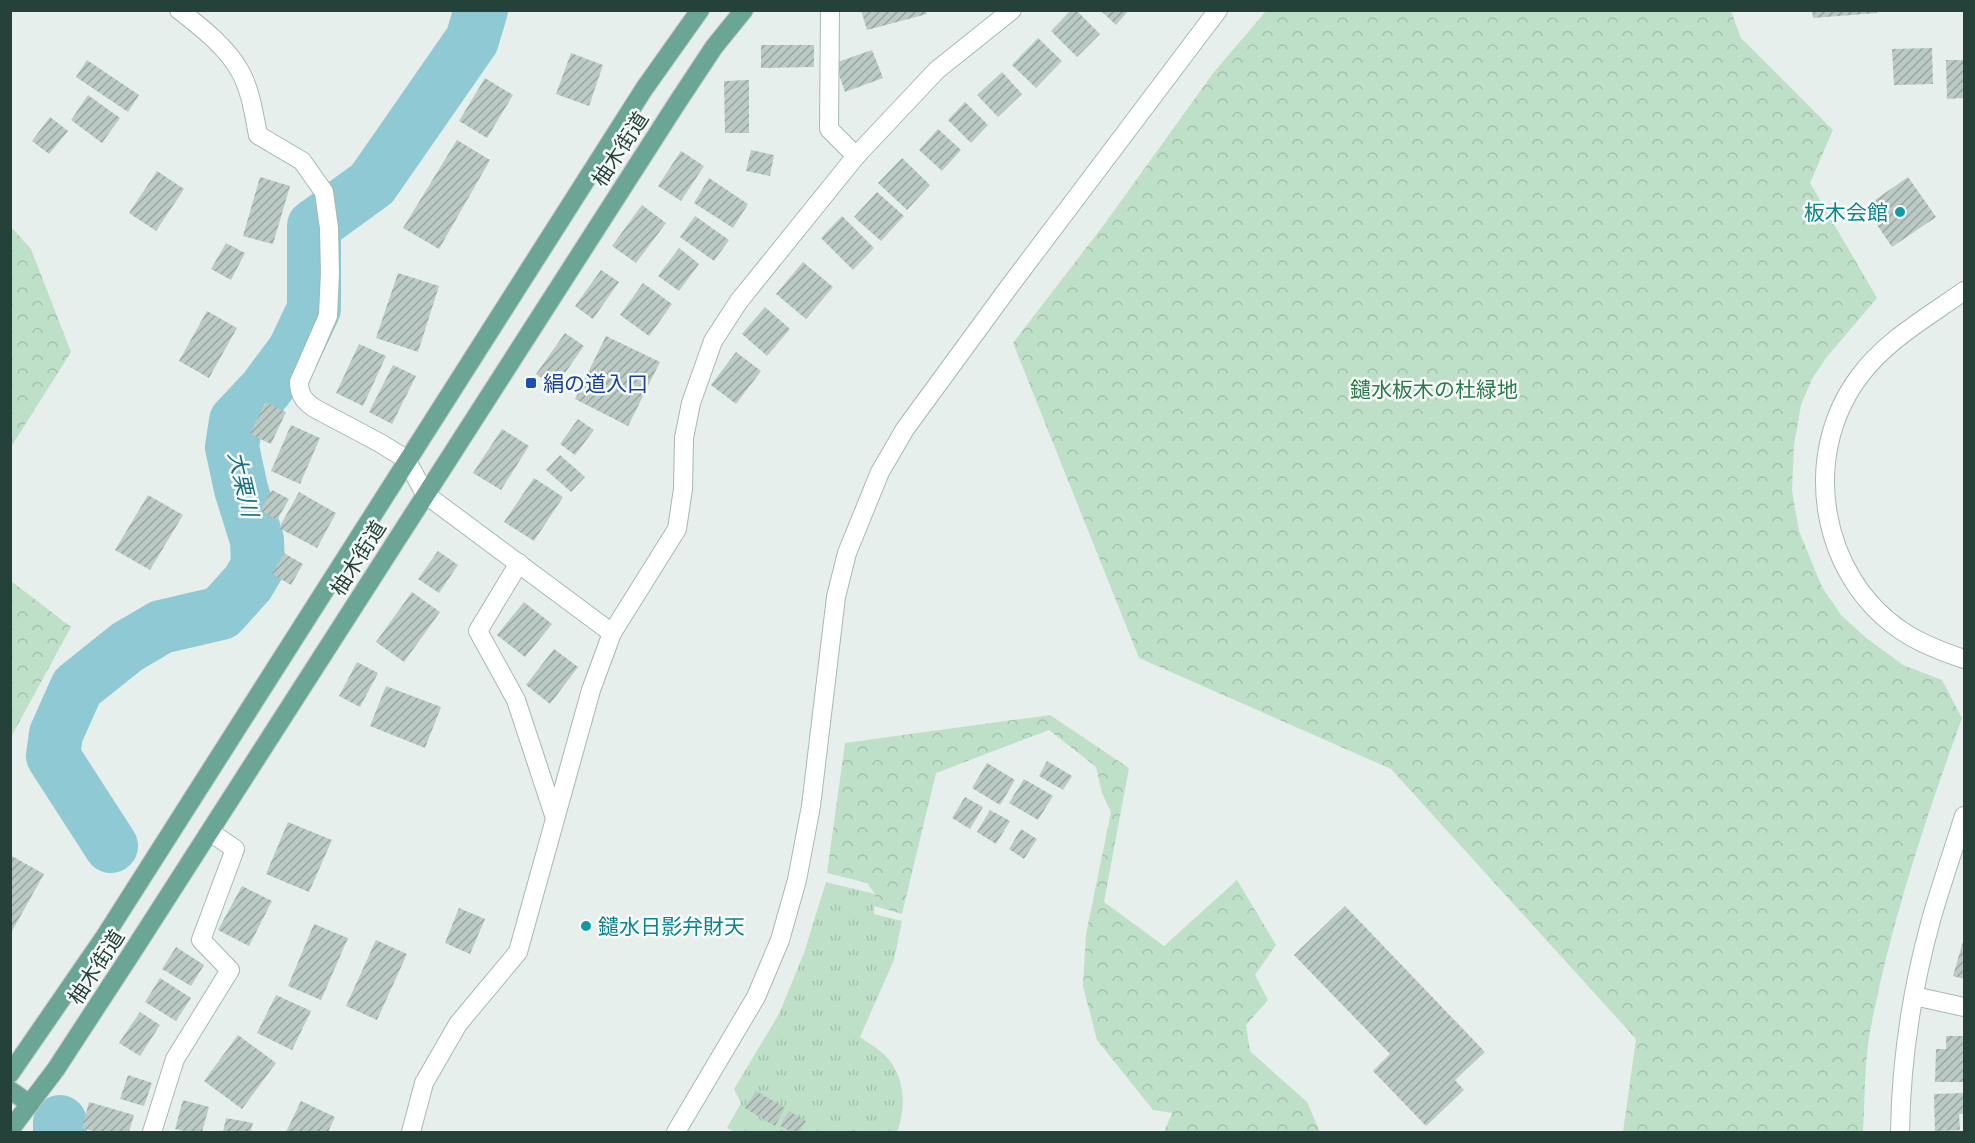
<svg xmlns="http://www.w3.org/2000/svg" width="1975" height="1143" font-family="Rubik,'Noto Sans JP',sans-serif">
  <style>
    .grass { fill: url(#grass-tufts) }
    .forest { fill: url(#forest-crowns) }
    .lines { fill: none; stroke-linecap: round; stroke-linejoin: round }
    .river { stroke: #8ec9d4; stroke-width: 54 }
    .building { fill: url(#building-hatch) }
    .minor-casing { stroke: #a8b8b2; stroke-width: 20 }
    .tertiary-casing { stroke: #a8b8b2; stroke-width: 20 }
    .primary-casing { stroke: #c2cac8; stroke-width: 20 }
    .minor { stroke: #fff; stroke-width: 18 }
    .tertiary { stroke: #fff; stroke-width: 18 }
    .primary { stroke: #6aa596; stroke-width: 18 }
    .culture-dot { fill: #0f9aa8; stroke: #f7fbf9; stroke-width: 2 }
    .transit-dot { fill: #1a4fb4; stroke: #f7fbf9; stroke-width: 2 }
    .labels { text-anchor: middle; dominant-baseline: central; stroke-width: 5; stroke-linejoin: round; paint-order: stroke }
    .street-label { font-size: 21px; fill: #24423a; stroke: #f7fbf9 }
    .culture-label { font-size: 21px; fill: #0d838f; stroke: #f7fbf9; text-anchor: end }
    .transit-label { font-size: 21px; fill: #164399; stroke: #f7fbf9; text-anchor: start }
    .park-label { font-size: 21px; fill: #2d7a4b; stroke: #f7fbf9 }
    .water-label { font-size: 22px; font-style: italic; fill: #1c6f80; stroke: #f7fbf9 }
  </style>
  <defs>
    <pattern id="grass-tufts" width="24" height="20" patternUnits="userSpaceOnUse" patternTransform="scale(1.5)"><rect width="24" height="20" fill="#bfe0c8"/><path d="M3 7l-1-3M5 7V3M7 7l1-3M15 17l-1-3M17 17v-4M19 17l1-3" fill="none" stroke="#a4c1ad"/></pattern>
    <pattern id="forest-crowns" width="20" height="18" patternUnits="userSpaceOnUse" patternTransform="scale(1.5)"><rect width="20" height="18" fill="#bfe0c8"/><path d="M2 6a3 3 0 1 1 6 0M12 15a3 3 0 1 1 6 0" fill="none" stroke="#a4c1ad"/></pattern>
    <pattern id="building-hatch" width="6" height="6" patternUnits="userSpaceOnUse" patternTransform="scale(1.5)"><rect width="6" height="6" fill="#bbcac4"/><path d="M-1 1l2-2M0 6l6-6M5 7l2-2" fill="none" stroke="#98a6a0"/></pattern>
  </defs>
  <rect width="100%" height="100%" fill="#e6efeb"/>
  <!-- grass -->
  <path class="grass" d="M826 882 875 894 874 914 902 921 894 960 860 1037C871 1045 885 1052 892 1064 906 1084 905 1111 897 1132H735L727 1128 741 1103 734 1089 779 1014 804 953Z"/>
  <!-- forest -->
  <g class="forest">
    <path d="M1266 11H1731L1741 38 1833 130 1810 183 1877 298 1826 358 1812 379 1801 405 1794 445 1792 490 1799 531 1822 587 1841 615 1865 637 1903 665 1942 680 1962 718C1925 821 1890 924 1870 1032 1864 1065 1865 1100 1863 1132H1623L1636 1039 1391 769 1139 658 1013 343 1103 226 1214 72Z"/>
    <polygon points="11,227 31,249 71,352 11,447"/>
    <polygon points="11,581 71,627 11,737"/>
    <polygon points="1050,715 1129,768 1104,902 1164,946 1237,880 1276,945 1255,975 1268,1000 1246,1025 1250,1051 1307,1102 1320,1132 1164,1132 1172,1113 1153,1110 1097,1040 1083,986 1086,934 1111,812 1102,793 1096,767 1049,730 936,773 902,914 874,906 875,894 867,883 827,873 845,743"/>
  </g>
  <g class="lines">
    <!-- river -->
    <g class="river">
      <polyline points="111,846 53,756 56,734 77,687 127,647 161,627 221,613 248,583 258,566 257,540 241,489 232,447 236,421 265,390 294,351 314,309 314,226 372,184 472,40 481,10"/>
      <polyline points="60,1122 60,1132"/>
    </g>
  </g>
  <!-- building -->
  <g class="building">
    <polygon points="861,10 926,10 927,14 867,30"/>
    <polygon points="1071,10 1076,10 1100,34 1077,57 1051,31"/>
    <polygon points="1100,10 1129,10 1116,25"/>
    <polygon points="1812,10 1877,10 1877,13 1813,18"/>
    <polygon points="1038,38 1062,61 1036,88 1012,65"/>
    <polygon points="761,45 814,45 814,67 761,68"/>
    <polygon points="1932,48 1933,84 1894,85 1892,49"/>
    <polygon points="872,50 883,78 845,92 835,63"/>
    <polygon points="571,53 603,65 589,106 556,94"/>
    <polygon points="87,60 139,95 128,112 76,77"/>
    <polygon points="1946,60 1964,60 1964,98 1947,99"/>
    <polygon points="1002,72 1022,94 998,117 977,95"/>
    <polygon points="485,78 513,95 487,138 459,121"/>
    <polygon points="749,80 749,133 725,133 724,81"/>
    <polygon points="88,95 120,118 102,143 71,120"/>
    <polygon points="965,102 988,125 971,143 948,120"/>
    <polygon points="50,117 68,131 49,154 32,141"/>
    <polygon points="938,129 961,150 942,171 919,150"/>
    <polygon points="457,140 490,160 439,249 403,228"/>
    <polygon points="751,150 774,155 770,176 746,171"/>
    <polygon points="681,151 704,166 681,201 658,186"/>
    <polygon points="902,158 930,185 907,210 878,183"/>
    <polygon points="157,171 184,189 156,231 129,213"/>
    <polygon points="260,177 290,186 273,244 243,236"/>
    <polygon points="1908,177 1936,217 1892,247 1865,207"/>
    <polygon points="709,178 748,204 733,228 694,203"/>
    <polygon points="877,192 904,216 881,241 854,217"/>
    <polygon points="642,205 666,223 636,263 612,246"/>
    <polygon points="695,216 729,240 714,261 680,237"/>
    <polygon points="842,216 874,248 853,270 821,238"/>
    <polygon points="226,243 245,253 231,280 211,269"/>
    <polygon points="679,248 699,264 679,291 658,276"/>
    <polygon points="803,262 833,287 806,319 776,294"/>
    <polygon points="601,270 619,282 593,319 575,306"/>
    <polygon points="398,273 439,286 418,352 376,338"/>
    <polygon points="643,283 672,304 649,336 620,315"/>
    <polygon points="765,307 790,329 767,356 742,334"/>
    <polygon points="207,311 237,328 209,378 179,361"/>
    <polygon points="565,333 584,346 555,387 536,374"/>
    <polygon points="606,336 660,362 628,426 575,399"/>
    <polygon points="359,344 386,356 363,406 336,393"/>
    <polygon points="736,352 761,371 736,404 711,385"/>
    <polygon points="393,365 416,376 392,424 369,412"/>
    <polygon points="265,402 286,412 271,444 250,434"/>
    <polygon points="578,419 594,430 575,455 560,444"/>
    <polygon points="291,425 320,438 300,484 271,471"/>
    <polygon points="502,429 529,446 501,490 473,473"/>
    <polygon points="560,455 585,477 571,492 546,470"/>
    <polygon points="534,478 563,497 534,541 504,522"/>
    <polygon points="272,490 289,499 277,520 260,510"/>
    <polygon points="299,492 336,513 317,548 279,528"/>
    <polygon points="148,495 183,515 150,570 115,550"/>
    <polygon points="438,551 458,565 439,593 418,579"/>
    <polygon points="284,553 303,564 291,585 272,574"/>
    <polygon points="412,592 440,612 404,662 376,642"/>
    <polygon points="524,602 552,624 525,657 497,635"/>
    <polygon points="554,649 578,667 550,704 526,685"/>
    <polygon points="357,662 378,673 360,707 339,696"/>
    <polygon points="386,686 441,707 425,748 370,726"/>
    <polygon points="1047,761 1072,776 1063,790 1039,776"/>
    <polygon points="987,763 1015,780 1000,805 972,788"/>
    <polygon points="1024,779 1053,796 1038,820 1009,803"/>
    <polygon points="965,797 983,807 970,829 952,818"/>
    <polygon points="990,810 1010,821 996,844 977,832"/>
    <polygon points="288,822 332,840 309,892 266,874"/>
    <polygon points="1021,829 1037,839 1024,859 1009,849"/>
    <polygon points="10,855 44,874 12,931 10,930"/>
    <polygon points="242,886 272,901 249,946 218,930"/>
    <polygon points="1345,906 1485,1052 1455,1080 1464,1090 1426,1126 1373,1071 1390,1054 1294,955"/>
    <polygon points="459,908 485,919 470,954 445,943"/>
    <polygon points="314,924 348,938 321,1000 288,986"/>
    <polygon points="1964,938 1964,979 1953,976"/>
    <polygon points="376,940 407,954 377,1020 346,1006"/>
    <polygon points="176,947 204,965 191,986 162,969"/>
    <polygon points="160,978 191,998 176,1021 145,1002"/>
    <polygon points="276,995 311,1011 292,1050 257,1033"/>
    <polygon points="140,1012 160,1025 140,1056 119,1043"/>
    <polygon points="238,1035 276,1063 242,1109 204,1081"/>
    <polygon points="1946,1036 1964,1036 1963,1082 1935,1082 1936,1049 1946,1049"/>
    <polygon points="128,1075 152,1083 144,1106 120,1099"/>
    <polygon points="756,1091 785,1108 775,1126 745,1108"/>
    <polygon points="1964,1093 1964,1114 1959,1114 1960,1130 1935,1131 1934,1094"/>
    <polygon points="183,1100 209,1107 202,1132 189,1132 175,1129"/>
    <polygon points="301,1101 335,1117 328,1132 286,1132"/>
    <polygon points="89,1102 134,1115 129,1132 97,1132 82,1128"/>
    <polygon points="789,1111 806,1121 799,1132 792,1132 780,1126"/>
    <polygon points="226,1118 253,1123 250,1132 223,1132"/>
  </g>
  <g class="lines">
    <!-- minor casing -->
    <g class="minor-casing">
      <g id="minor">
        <path d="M179 10C201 27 228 48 241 73 251 92 254 115 258 135L302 161 324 192 329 228 330 273 328 316 299 382C299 396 306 403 316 409L380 443 406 459 425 494 612 633"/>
        <polyline points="830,10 829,129 856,156"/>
        <polyline points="519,563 478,631 516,700 555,818"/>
        <polyline points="1914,996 1964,1007"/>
        <polyline points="152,1132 175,1059 230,970 201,940 235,849 210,832"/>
        <polyline points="411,1132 424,1083 458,1024 518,952 591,690 612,633 677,529 683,489 684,438 691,403 713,341 739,301 856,156 937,70 1012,10"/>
      </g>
    </g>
    <!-- tertiary casing -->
    <g class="tertiary-casing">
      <g id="tertiary">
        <path d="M1964 291C1928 317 1886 340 1859 377 1800 456 1820 576 1902 631 1921 644 1943 652 1964 659"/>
        <polyline points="676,1132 756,997 780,940 797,880 811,806 836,597 847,553 880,472 905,429 1009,287 1218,10"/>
        <path d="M1900 1132C1901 1062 1912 989 1931 920 1941 885 1953 851 1964 816"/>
      </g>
    </g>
    <!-- primary casing -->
    <g class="primary-casing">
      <g id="primary">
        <polyline points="10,1074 105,936 644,89 700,10"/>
        <polyline points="10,1090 30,1104"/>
        <polyline points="10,1130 56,1069 133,951 677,103 714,47 744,10"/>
      </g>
    </g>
    <!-- minor -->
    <use href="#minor" class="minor"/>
    <!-- tertiary -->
    <use href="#tertiary" class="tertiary"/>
    <!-- primary -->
    <use href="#primary" class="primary"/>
  </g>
  <!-- markers -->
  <g class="culture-dot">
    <circle cx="1900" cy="212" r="6"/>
    <circle cx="586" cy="926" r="6"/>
  </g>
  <rect class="transit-dot" x="525" y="377" width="12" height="12" rx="3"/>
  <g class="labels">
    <!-- street labels -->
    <g class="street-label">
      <text transform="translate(620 149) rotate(-57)">柚木街道</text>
      <text transform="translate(358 558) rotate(-58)">柚木街道</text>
      <text transform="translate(96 967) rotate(-57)">柚木街道</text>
    </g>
    <!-- culture labels -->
    <g class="culture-label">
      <text x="1888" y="212">板木会館</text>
      <text x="598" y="926" text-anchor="start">鑓水日影弁財天</text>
    </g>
    <!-- transit labels -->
    <g class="transit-label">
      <text x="543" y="383">絹の道入口</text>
    </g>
    <!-- park labels -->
    <g class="park-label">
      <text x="1434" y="389">鑓水板木の杜緑地</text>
    </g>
    <!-- water labels -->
    <g class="water-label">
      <text transform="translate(243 484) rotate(77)">大栗川</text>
    </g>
  </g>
  <!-- border -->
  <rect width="1975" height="1143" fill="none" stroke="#24423a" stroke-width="24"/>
</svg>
